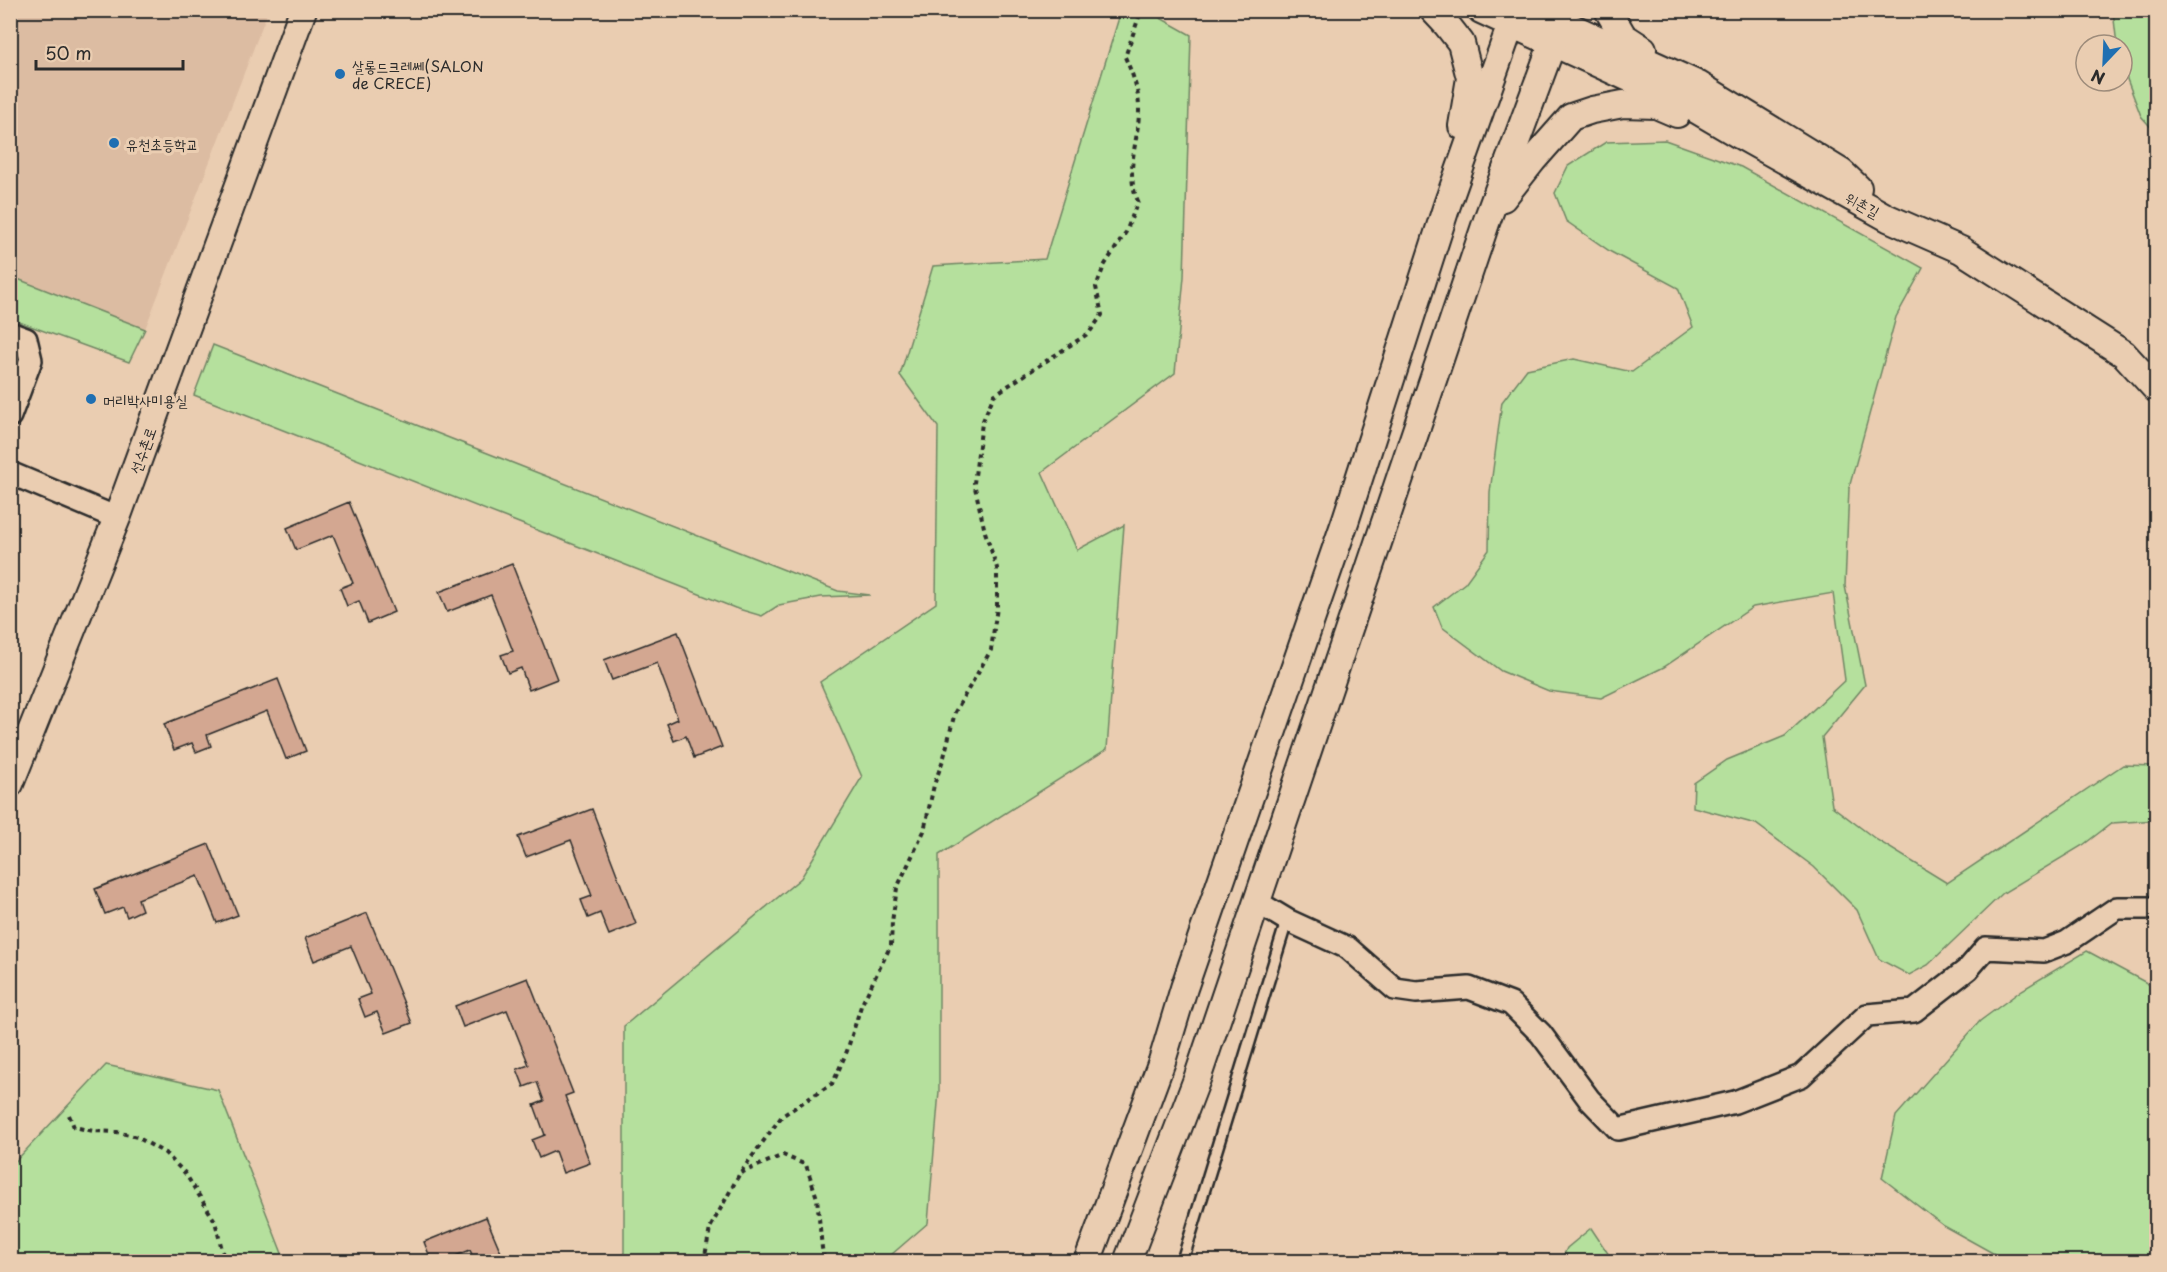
<svg xmlns="http://www.w3.org/2000/svg" width="2167" height="1272" font-family="'Playpen Sans','Poor Story',sans-serif">
  <style>
    .built { fill: #dcbca2 }
    .green { fill: #b5e09d; stroke: #708664; stroke-width: 1.5 }
    .building { fill: #d3a791; stroke: #2b2b2b; stroke-width: 1.5 }
    .lines { fill: none; stroke-linecap: round; stroke-linejoin: round }
    .service-casing { stroke: #2b2b2b; stroke-width: 15 }
    .minor-casing { stroke: #2b2b2b; stroke-width: 26 }
    .tertiary-casing { stroke: #2b2b2b; stroke-width: 30 }
    .path { stroke: #2b2b2b; stroke-width: 4; stroke-dasharray: 4.5 4.5; stroke-linecap: butt }
    .service { stroke: #eacdb1; stroke-width: 10 }
    .minor { stroke: #eacdb1; stroke-width: 21 }
    .tertiary { stroke: #eacdb1; stroke-width: 26 }
    .poi-dot { fill: #1f6fb2; stroke: #eacdb1; stroke-width: 2 }
    .labels { text-anchor: middle; dominant-baseline: central; stroke-width: 6; stroke-linejoin: round; paint-order: stroke }
    .poi-label { font-size: 15px; fill: #2b2b2b; stroke: #eacdb1; text-anchor: start }
    .street-label { font-size: 15px; fill: #2b2b2b; stroke: #eacdb1 }
  </style>
  <rect width="100%" height="100%" fill="#eacdb1"/>
  <filter id="ink" filterUnits="userSpaceOnUse"><feTurbulence type="fractalNoise" baseFrequency=".0167" numOctaves="2"/><feDisplacementMap in="SourceGraphic" scale="12" xChannelSelector="R" yChannelSelector="G"/><feConvolveMatrix kernelMatrix="1 2 1 2 8 2 1 2 1" color-interpolation-filters="sRGB"/></filter>
  <g filter="url(#ink)">
    <!-- built -->
    <polygon class="built" points="10,11 268,11 145,329 11,276"/>
    <!-- green -->
    <g class="green">
      <polygon points="1121,11 1148,11 1191,35 1184,277 1175,373 1042,472 1077,550 1124,525 1107,749 939,855 939,1091 928,1223 884,1261 617,1261 624,1253 624,1026 801,878 862,777 820,682 936,603 938,427 900,375 933,266 1045,259"/>
      <polygon points="2113,11 2156,11 2156,133 2141,116 2122,66 2122,45 2117,45"/>
      <polygon points="1665,140 1741,167 1923,268 1896,317 1849,488 1845,586 1865,685 1822,737 1832,806 1877,840 1947,883 2123,765 2156,766 2156,820 2112,823 2083,845 2003,893 1928,965 1909,975 1879,959 1857,910 1814,867 1756,824 1693,807 1694,783 1727,760 1785,736 1845,680 1833,593 1753,607 1664,667 1601,698 1549,691 1501,671 1442,627 1434,607 1465,583 1489,550 1490,492 1502,402 1527,369 1574,359 1632,372 1693,327 1678,288 1611,252 1566,221 1555,193 1568,166 1606,142"/>
      <polygon points="10,276 145,329 129,362 11,319"/>
      <polygon points="213,345 838,591 870,595 821,597 779,605 762,616 735,608 194,395"/>
      <polygon points="2087,951 2156,988 2156,1261 2007,1261 1944,1226 1882,1178 1896,1116 1980,1021 2022,990"/>
      <polygon points="106,1065 218,1090 285,1261 21,1261 11,1245 11,1166"/>
      <polygon points="1591,1228 1613,1261 1561,1261 1567,1248"/>
    </g>
    <!-- building -->
    <g class="building">
      <polygon points="349,502 394,612 368,623 359,601 347,606 340,588 353,583 333,535 296,550 287,528"/>
      <polygon points="512,564 557,679 529,690 521,668 508,673 501,655 513,651 491,595 447,612 439,592"/>
      <polygon points="678,632 722,747 694,758 686,736 674,741 667,724 678,719 657,663 612,680 604,660"/>
      <polygon points="278,679 306,751 286,759 267,711 207,735 211,746 196,752 192,743 174,750 164,724"/>
      <polygon points="592,809 636,924 609,935 600,913 588,918 581,900 592,896 571,840 526,857 518,837"/>
      <polygon points="209,844 238,915 217,923 198,876 138,899 142,910 127,917 123,907 105,914 95,889"/>
      <polygon points="367,913 412,1023 386,1033 377,1012 365,1017 358,999 371,994 351,946 314,961 305,938"/>
      <polygon points="528,978 573,1093 565,1096 590,1163 563,1173 555,1151 539,1158 532,1140 545,1135 534,1105 544,1101 537,1082 524,1087 517,1069 529,1065 507,1010 463,1027 455,1006"/>
      <polygon points="486,1217 505,1262 475,1262 470,1250 441,1262 432,1262 424,1242"/>
    </g>
    <g class="lines">
      <!-- service casing -->
      <g class="service-casing">
        <polyline id="service" points="1182,1262 1287,920"/>
      </g>
      <!-- minor casing -->
      <g class="minor-casing">
        <g id="minor">
          <polyline points="10,333 26,339 31,360 10,416"/>
          <polyline points="10,473 117,518"/>
          <polyline points="1257,902 1287,920 1348,948 1395,989 1416,992 1469,988 1511,1004 1541,1034 1589,1099 1618,1129 1735,1102 1801,1076 1867,1015 1914,1011 1968,969 1986,948 2044,951 2067,942 2117,908 2156,908"/>
        </g>
      </g>
      <!-- tertiary casing -->
      <g class="tertiary-casing">
        <g id="tertiary">
          <polyline points="1433,10 1447,25 1461,43 1470,78 1462,126"/>
          <polyline points="1481,10 1690,106 1741,136 1888,218 1961,250 2124,354 2156,389"/>
          <polyline points="1534,10 1699,85 1841,172 1858,188"/>
          <polyline points="1608,10 1623,36 1643,49"/>
          <polyline points="1503,198 1533,160 1571,117 1592,110 1623,104 1656,105 1677,114"/>
          <polyline points="10,784 117,518 303,10"/>
          <polyline points="1087,1262 1162,1061 1184,988 1346,519 1447,205 1516,10"/>
          <polyline points="1127,1262 1197,1079 1487,220 1565,10"/>
        </g>
      </g>
      <!-- path -->
      <g class="path">
        <polyline points="69,1115 74,1127 93,1131 117,1132 137,1137 165,1153 185,1173 215,1221 225,1262"/>
        <polyline points="741,1173 783,1155 806,1165 817,1198 822,1248 825,1262"/>
        <path d="M704 1262 710 1228 740 1173 782 1116 833 1083 847 1051 861 1006 891 945 892 922 897 888 924 831 934 785 944 757 955 712 991 650 997 607V568L985 532 974 483 982 423 994 395 1089 333 1102 315 1096 287 1104 266 1126 232 1138 201C1124 171 1139 141 1139 110 1139 90 1133 75 1125 57L1140 14 1133 10"/>
      </g>
      <!-- service -->
      <use href="#service" class="service"/>
      <!-- minor -->
      <use href="#minor" class="minor"/>
      <!-- tertiary -->
      <use href="#tertiary" class="tertiary"/>
    </g>
  </g>
  <!-- markers -->
  <g class="poi-dot">
    <circle cx="340" cy="74" r="6"/>
    <circle cx="114" cy="143" r="6"/>
    <circle cx="91" cy="399" r="6"/>
  </g>
  <g class="labels">
    <!-- poi labels -->
    <g class="poi-label">
      <text x="352" y="65">살롱드크레쎄(SALON<tspan x="352" dy="17">de CRECE)</tspan></text>
      <text x="126" y="143">유천초등학교</text>
      <text x="103" y="399">머리박사미용실</text>
    </g>
    <!-- street labels -->
    <g class="street-label">
      <text transform="translate(1863 204) rotate(29)">위촌길</text>
      <text transform="translate(142 450) rotate(-70)">선수촌로</text>
    </g>
  </g>
  <!-- margin -->
  <rect width="2167" height="1272" fill="none" stroke="#eacdb1" stroke-width="36"/>
  <rect x="18" y="18" width="2131" height="1236" fill="none" stroke="#2b2b2b" stroke-width="2" filter="url(#ink)"/>
  <!-- north arrow -->
  <g transform="translate(2104 63) rotate(203)"><circle r="28" fill="#eacdb1" stroke="#9e8c7b" stroke-width="1.5"/>
  <path d="M0-4.5L10 22L0 15L-10 22Z" fill="#1f6fb2"/>
  <text y="-9" font-size="16" font-weight="bold" text-anchor="middle" fill="#2b2b2b">N</text>
  </g>
  <!-- scale -->
  <path d="M36 60v9h147v-9" fill="none" stroke="#2b2b2b" stroke-width="3"/>
  <text x="45" y="60" font-size="18" fill="#2b2b2b" stroke="#eacdb1" stroke-width="4.5" paint-order="stroke">50 m</text>
</svg>
